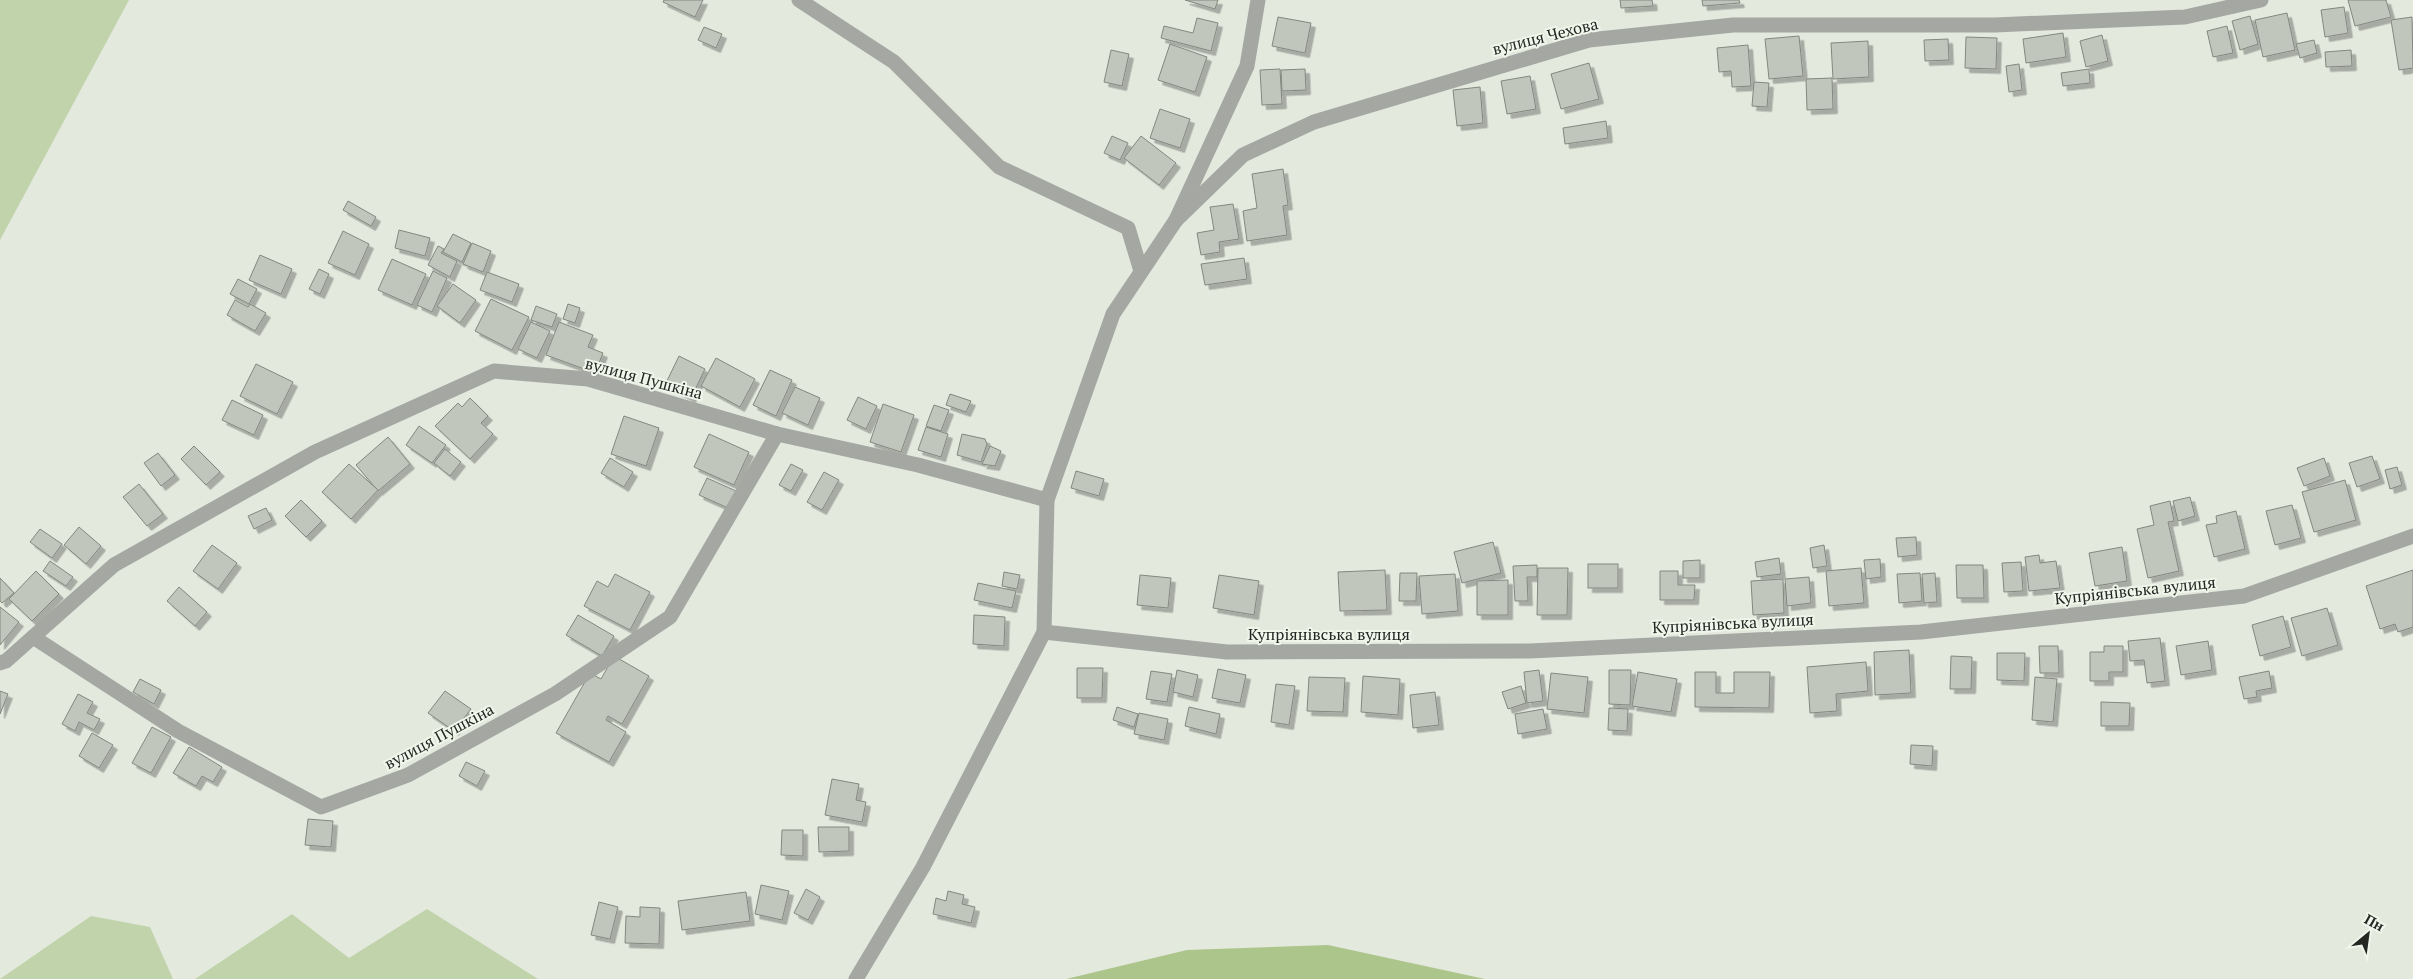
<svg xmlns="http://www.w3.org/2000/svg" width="2413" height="979" font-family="'PT Serif',serif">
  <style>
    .green { fill: #c1d3ab }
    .water { fill: #acc58a }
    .building { fill: #c1c6bc; stroke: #83877e; filter: url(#shadow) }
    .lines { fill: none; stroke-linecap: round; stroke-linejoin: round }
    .street { stroke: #a5a7a3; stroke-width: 15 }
    .labels { text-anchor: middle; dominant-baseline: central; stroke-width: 4; stroke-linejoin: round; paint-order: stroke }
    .street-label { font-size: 16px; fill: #252723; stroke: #f1f6eb }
  </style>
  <defs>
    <filter id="shadow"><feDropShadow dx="4.5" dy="4.5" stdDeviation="0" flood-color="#0004"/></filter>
  </defs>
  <rect width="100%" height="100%" fill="#e4e9de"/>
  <!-- green -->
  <g class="green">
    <polygon points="0,0 129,0 0,240"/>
    <polygon points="427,909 538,979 195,979 292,914 349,958"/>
    <polygon points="91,916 150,927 173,979 0,979"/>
  </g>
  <!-- water -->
  <polygon class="water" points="1328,945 1485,979 1066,979 1187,950"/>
  <!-- building -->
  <g class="building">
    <polygon points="664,0 703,0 695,17 663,2"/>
    <polygon points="1185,0 1218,0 1215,9"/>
    <polygon points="1620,0 1652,0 1653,6 1621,8"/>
    <polygon points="1702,0 1739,0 1740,3 1703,6"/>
    <polygon points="2348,0 2386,0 2391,17 2355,26"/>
    <polygon points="2344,7 2348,33 2325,37 2321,10"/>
    <polygon points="2287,13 2295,50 2263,57 2255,20"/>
    <polygon points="2250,16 2258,44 2240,50 2232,21"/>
    <polygon points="1278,17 1311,23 1305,53 1272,46"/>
    <polygon points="2412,17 2413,68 2399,70 2391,20"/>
    <polygon points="1197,18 1218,23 1211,51 1161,38 1164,26 1193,33"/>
    <polygon points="2227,26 2233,53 2213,57 2207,31"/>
    <polygon points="704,27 722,34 716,48 698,40"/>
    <polygon points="2063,33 2066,57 2026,63 2023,39"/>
    <polygon points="2102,35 2108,61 2086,67 2080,41"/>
    <polygon points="1799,36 1803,76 1769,79 1765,39"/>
    <polygon points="1966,37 1997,38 1996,69 1965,68"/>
    <polygon points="1948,39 1949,60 1925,61 1924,40"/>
    <polygon points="2314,40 2317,53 2300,58 2296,44"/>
    <polygon points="1868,41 1869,77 1833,79 1831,43"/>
    <polygon points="1170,44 1207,57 1195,92 1158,80"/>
    <polygon points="1748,45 1751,86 1732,87 1731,71 1719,72 1717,48"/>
    <polygon points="1111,50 1129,54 1122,86 1104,82"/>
    <polygon points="2351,50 2352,66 2326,67 2325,52"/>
    <polygon points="1589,63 1599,99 1561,109 1551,74"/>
    <polygon points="2019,64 2022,90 2009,92 2006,66"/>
    <polygon points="1280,69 1282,104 1262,105 1260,70"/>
    <polygon points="1305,69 1306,90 1282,91 1281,70"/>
    <polygon points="2089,69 2090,83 2063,86 2061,73"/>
    <polygon points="1530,76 1536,109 1507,114 1501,81"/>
    <polygon points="1832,78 1833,109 1807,110 1806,79"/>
    <polygon points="1754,82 1769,83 1767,107 1752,106"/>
    <polygon points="1480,87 1483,123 1457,126 1453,90"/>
    <polygon points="1160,109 1190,119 1180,148 1150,138"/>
    <polygon points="1606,121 1608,138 1565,144 1563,128"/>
    <polygon points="1112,136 1128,143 1120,160 1104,153"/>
    <polygon points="1141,136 1176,163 1159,185 1124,158"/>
    <polygon points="1283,169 1288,205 1283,206 1287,235 1247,241 1243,211 1257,208 1252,174"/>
    <polygon points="348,201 376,217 371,226 343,210"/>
    <polygon points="1233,204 1239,239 1219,242 1220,252 1201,255 1197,233 1214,230 1210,207"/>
    <polygon points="399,230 430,238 425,256 395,248"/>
    <polygon points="343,231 369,244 355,275 328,263"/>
    <polygon points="453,234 471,243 462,262 443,252"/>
    <polygon points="472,243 491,251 483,272 463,264"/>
    <polygon points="438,246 444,249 441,253 457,261 450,277 428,265"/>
    <polygon points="260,255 292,269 281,294 249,280"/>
    <polygon points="1244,258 1247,279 1205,285 1201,264"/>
    <polygon points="392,259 426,274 412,305 378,290"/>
    <polygon points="319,269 329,274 320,294 309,289"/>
    <polygon points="433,271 447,278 432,312 417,305"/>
    <polygon points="487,272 519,284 512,302 480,290"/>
    <polygon points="238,279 257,289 249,304 230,294"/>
    <polygon points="453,284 476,300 460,323 437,306"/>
    <polygon points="491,299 529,317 512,350 475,331"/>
    <polygon points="235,300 248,307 250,304 266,313 255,331 227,315"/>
    <polygon points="568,304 580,308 575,323 563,319"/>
    <polygon points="536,306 557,314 552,327 531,320"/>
    <polygon points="531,322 550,331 537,358 518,349"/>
    <polygon points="559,322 593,335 588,347 603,353 595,373 546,355"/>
    <polygon points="679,356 705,369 691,398 665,385"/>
    <polygon points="716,358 755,379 740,407 701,386"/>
    <polygon points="256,364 293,382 277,414 240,396"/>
    <polygon points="770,370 792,380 776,416 753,405"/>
    <polygon points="795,387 820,398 808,425 782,413"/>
    <polygon points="950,394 971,401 966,412 946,405"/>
    <polygon points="858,397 877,406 866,429 847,420"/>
    <polygon points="470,398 488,416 481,423 493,434 470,459 435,426 458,403 462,407"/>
    <polygon points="232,400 263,415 254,435 222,420"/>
    <polygon points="883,404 914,415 901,452 870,442"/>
    <polygon points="934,405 949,410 941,431 926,426"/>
    <polygon points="624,416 659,428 646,466 611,454"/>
    <polygon points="419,426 446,445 432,463 406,445"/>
    <polygon points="926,427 948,434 941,457 918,450"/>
    <polygon points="709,434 749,452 734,485 694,467"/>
    <polygon points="962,434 985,439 987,444 981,462 957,455"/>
    <polygon points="388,437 410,464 378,491 356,465"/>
    <polygon points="194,446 220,472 206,485 181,459"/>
    <polygon points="990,446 1001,451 995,466 982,464"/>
    <polygon points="445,449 461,462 450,476 434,463"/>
    <polygon points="158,453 175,475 161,486 144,463"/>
    <polygon points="2372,456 2380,479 2357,487 2349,463"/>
    <polygon points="610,458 633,472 624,487 601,473"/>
    <polygon points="2324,458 2330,476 2304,486 2297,468"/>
    <polygon points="349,464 378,490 351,519 322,492"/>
    <polygon points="791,464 803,470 791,491 779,485"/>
    <polygon points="2397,467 2402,485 2390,489 2385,470"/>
    <polygon points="1076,471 1104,479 1099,496 1071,488"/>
    <polygon points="824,472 839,480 822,510 807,502"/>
    <polygon points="707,478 736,491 728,508 699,495"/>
    <polygon points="2345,480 2356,520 2314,532 2302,492"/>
    <polygon points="139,484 163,514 147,526 123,497"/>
    <polygon points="2190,497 2195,516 2178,521 2173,501"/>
    <polygon points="301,500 322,521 306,537 285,516"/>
    <polygon points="2170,501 2174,521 2168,522 2179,571 2148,578 2137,529 2154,525 2150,506"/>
    <polygon points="2292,505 2301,538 2275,545 2266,511"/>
    <polygon points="266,508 272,520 254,529 248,516"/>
    <polygon points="2236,511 2245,549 2214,557 2206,525 2217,523 2216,516"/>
    <polygon points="79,527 101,546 86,564 64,545"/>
    <polygon points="40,529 62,544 52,558 30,542"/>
    <polygon points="1916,537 1917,555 1898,557 1896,538"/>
    <polygon points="1493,542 1501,573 1462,583 1454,552"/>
    <polygon points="212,545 237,563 218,589 193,571"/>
    <polygon points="1824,545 1827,566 1813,568 1810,548"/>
    <polygon points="2122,547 2127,581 2095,586 2089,553"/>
    <polygon points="2039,555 2040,563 2056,561 2060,588 2029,591 2025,557"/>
    <polygon points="1779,558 1781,574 1757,577 1755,562"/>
    <polygon points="1880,559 1881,577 1866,579 1864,560"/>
    <polygon points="1700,560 1700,578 1683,578 1683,561"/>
    <polygon points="50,561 73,577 66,586 43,571"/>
    <polygon points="2021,562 2023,591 2004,592 2002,563"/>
    <rect x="1588" y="564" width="30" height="24"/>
    <polygon points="1537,565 1537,577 1527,577 1528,601 1515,601 1513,566"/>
    <polygon points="1956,565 1983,565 1984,598 1957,598"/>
    <polygon points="1538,568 1568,568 1567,615 1537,615"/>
    <polygon points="1861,568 1864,603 1829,606 1826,571"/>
    <polygon points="1385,570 1387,610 1340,611 1338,572"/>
    <polygon points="2413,570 2413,627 2398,632 2395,624 2380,629 2366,586"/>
    <polygon points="36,571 59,594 32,621 9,599"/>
    <polygon points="1660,571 1678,571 1678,585 1695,585 1694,600 1660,600"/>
    <polygon points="1004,572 1020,575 1017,589 1002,586"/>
    <polygon points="1400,573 1417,573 1416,601 1399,601"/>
    <polygon points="1920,573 1922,601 1899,603 1897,574"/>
    <polygon points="1935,573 1937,602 1924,603 1922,574"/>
    <polygon points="615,574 650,592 630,630 584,606 597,581 608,587"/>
    <polygon points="1455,574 1458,611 1422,614 1419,576"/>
    <polygon points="1140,575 1171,578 1168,608 1137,605"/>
    <polygon points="1219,575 1259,581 1254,615 1213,608"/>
    <polygon points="1809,577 1811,603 1787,606 1785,579"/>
    <polygon points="0,578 14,593 2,603 0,601"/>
    <polygon points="1783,579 1784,613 1753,615 1751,581"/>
    <polygon points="1508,580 1508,615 1477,615 1477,581"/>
    <polygon points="978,583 1016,591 1012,608 974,600"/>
    <polygon points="179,587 207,612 195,626 167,601"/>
    <polygon points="0,607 19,622 0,645"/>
    <polygon points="2327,608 2338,645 2302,656 2291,618"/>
    <polygon points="578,615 614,636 602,656 566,635"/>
    <polygon points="974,615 1005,617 1004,646 973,644"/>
    <polygon points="2283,616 2291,647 2260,656 2252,625"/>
    <polygon points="2160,638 2165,681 2147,683 2144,660 2130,661 2128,641"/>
    <polygon points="2208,641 2212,670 2181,675 2176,646"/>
    <polygon points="2039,646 2058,646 2059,673 2040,673"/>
    <polygon points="2104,646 2123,646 2123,672 2109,672 2109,681 2090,681 2090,652 2104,652"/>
    <polygon points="1909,650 1911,693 1875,695 1874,652"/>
    <polygon points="1997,653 2025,653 2024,681 1997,680"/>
    <polygon points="614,656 649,676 622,724 608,716 606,720 626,732 609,762 556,733 590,673 601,679"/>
    <polygon points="1951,656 1972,657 1971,689 1950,689"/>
    <polygon points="1866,662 1868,691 1836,694 1837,711 1810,713 1807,667"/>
    <polygon points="1077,668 1103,668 1102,698 1077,698"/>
    <polygon points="1218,669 1246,675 1240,703 1212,698"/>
    <polygon points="1177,670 1198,675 1193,697 1173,692"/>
    <polygon points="1539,670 1543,701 1527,703 1524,672"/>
    <polygon points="1609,670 1631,670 1630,705 1609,704"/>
    <polygon points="1151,671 1172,674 1167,702 1146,699"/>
    <polygon points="2269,671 2272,688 2256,691 2257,697 2244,699 2239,677"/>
    <polygon points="1638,672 1677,679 1671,712 1632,706"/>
    <polygon points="1695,672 1716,672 1716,693 1734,693 1734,672 1770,672 1769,708 1695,707"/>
    <polygon points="1551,673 1588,677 1584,713 1547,709"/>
    <polygon points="1363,676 1400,679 1398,715 1361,712"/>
    <polygon points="1309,677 1345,678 1343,712 1307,711"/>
    <polygon points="2035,677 2057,679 2053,722 2032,720"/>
    <polygon points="140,679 161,690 154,704 133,692"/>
    <polygon points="1276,684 1295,686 1289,725 1271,722"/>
    <polygon points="1521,686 1526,703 1508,709 1502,692"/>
    <polygon points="0,691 8,694 0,714"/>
    <polygon points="445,691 471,709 454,731 428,713"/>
    <polygon points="1435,692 1439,725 1413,728 1410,695"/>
    <polygon points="78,694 93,702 87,713 100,719 94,730 79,722 75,731 62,724"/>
    <polygon points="2101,702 2130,703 2129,726 2101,726"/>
    <polygon points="1117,707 1138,714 1134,727 1113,720"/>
    <polygon points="1189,707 1220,714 1216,734 1185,726"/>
    <polygon points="1609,708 1628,709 1627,731 1608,730"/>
    <polygon points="1543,709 1547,729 1518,734 1515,714"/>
    <polygon points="1139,713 1168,719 1164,740 1134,734"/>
    <polygon points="152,727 171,737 151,773 132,763"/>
    <polygon points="92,733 113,745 99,768 79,756"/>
    <polygon points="1911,745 1933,746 1932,766 1910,764"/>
    <polygon points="189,747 222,767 213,782 202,776 196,786 173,773"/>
    <polygon points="466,762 485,771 477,786 459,776"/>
    <polygon points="832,779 859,784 856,800 866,802 862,822 825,815"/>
    <polygon points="308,819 333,821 331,847 305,845"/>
    <polygon points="818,827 849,827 849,851 819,852"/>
    <polygon points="782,830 803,830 803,856 781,855"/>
    <polygon points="761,885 789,891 782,920 755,914"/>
    <polygon points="806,889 820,897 808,920 794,913"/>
    <polygon points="948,891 964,895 962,904 975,907 971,923 933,914 936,898 946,901"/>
    <polygon points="746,892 750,921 682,930 678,901"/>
    <polygon points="599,902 618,907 610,939 591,935"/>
    <polygon points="640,907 660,908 659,944 625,943 626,916 640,917"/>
  </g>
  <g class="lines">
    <!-- street -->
    <g class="street">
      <polyline points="799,0 894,62 999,167 1128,228 1141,271"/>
      <polyline points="1176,220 1243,155 1314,122 1589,40 1733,25 1995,25 2185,17 2261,0"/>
      <polyline points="1044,632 1227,652 1530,651 1921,632 2244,596 2413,536"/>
      <polyline points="33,637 178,731 321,807 408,775 555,694 670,617 777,434"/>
      <polyline points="0,663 6,661 114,565 315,452 494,371 588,379 777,434 918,465 1047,500"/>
      <polyline points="856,979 923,867 1044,632 1047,500 1113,314 1176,220 1247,66 1258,0"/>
    </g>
  </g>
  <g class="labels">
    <!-- street labels -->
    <g class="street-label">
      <text transform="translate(1545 36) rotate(-14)">вулиця Чехова</text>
      <text transform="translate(644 378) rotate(15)">вулиця Пушкіна</text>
      <text transform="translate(2135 590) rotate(-6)">Купріянівська вулиця</text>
      <text transform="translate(1733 623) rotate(-3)">Купріянівська вулиця</text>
      <text x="1329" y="634">Купріянівська вулиця</text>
      <text transform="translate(439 736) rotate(-28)">вулиця Пушкіна</text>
    </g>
  </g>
  <!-- north arrow -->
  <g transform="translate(2368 934) rotate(29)" stroke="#f1f6eb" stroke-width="4" paint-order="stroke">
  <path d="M0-4L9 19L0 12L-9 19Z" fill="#252723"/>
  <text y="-8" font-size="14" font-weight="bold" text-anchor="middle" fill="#252723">Пн</text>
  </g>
</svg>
